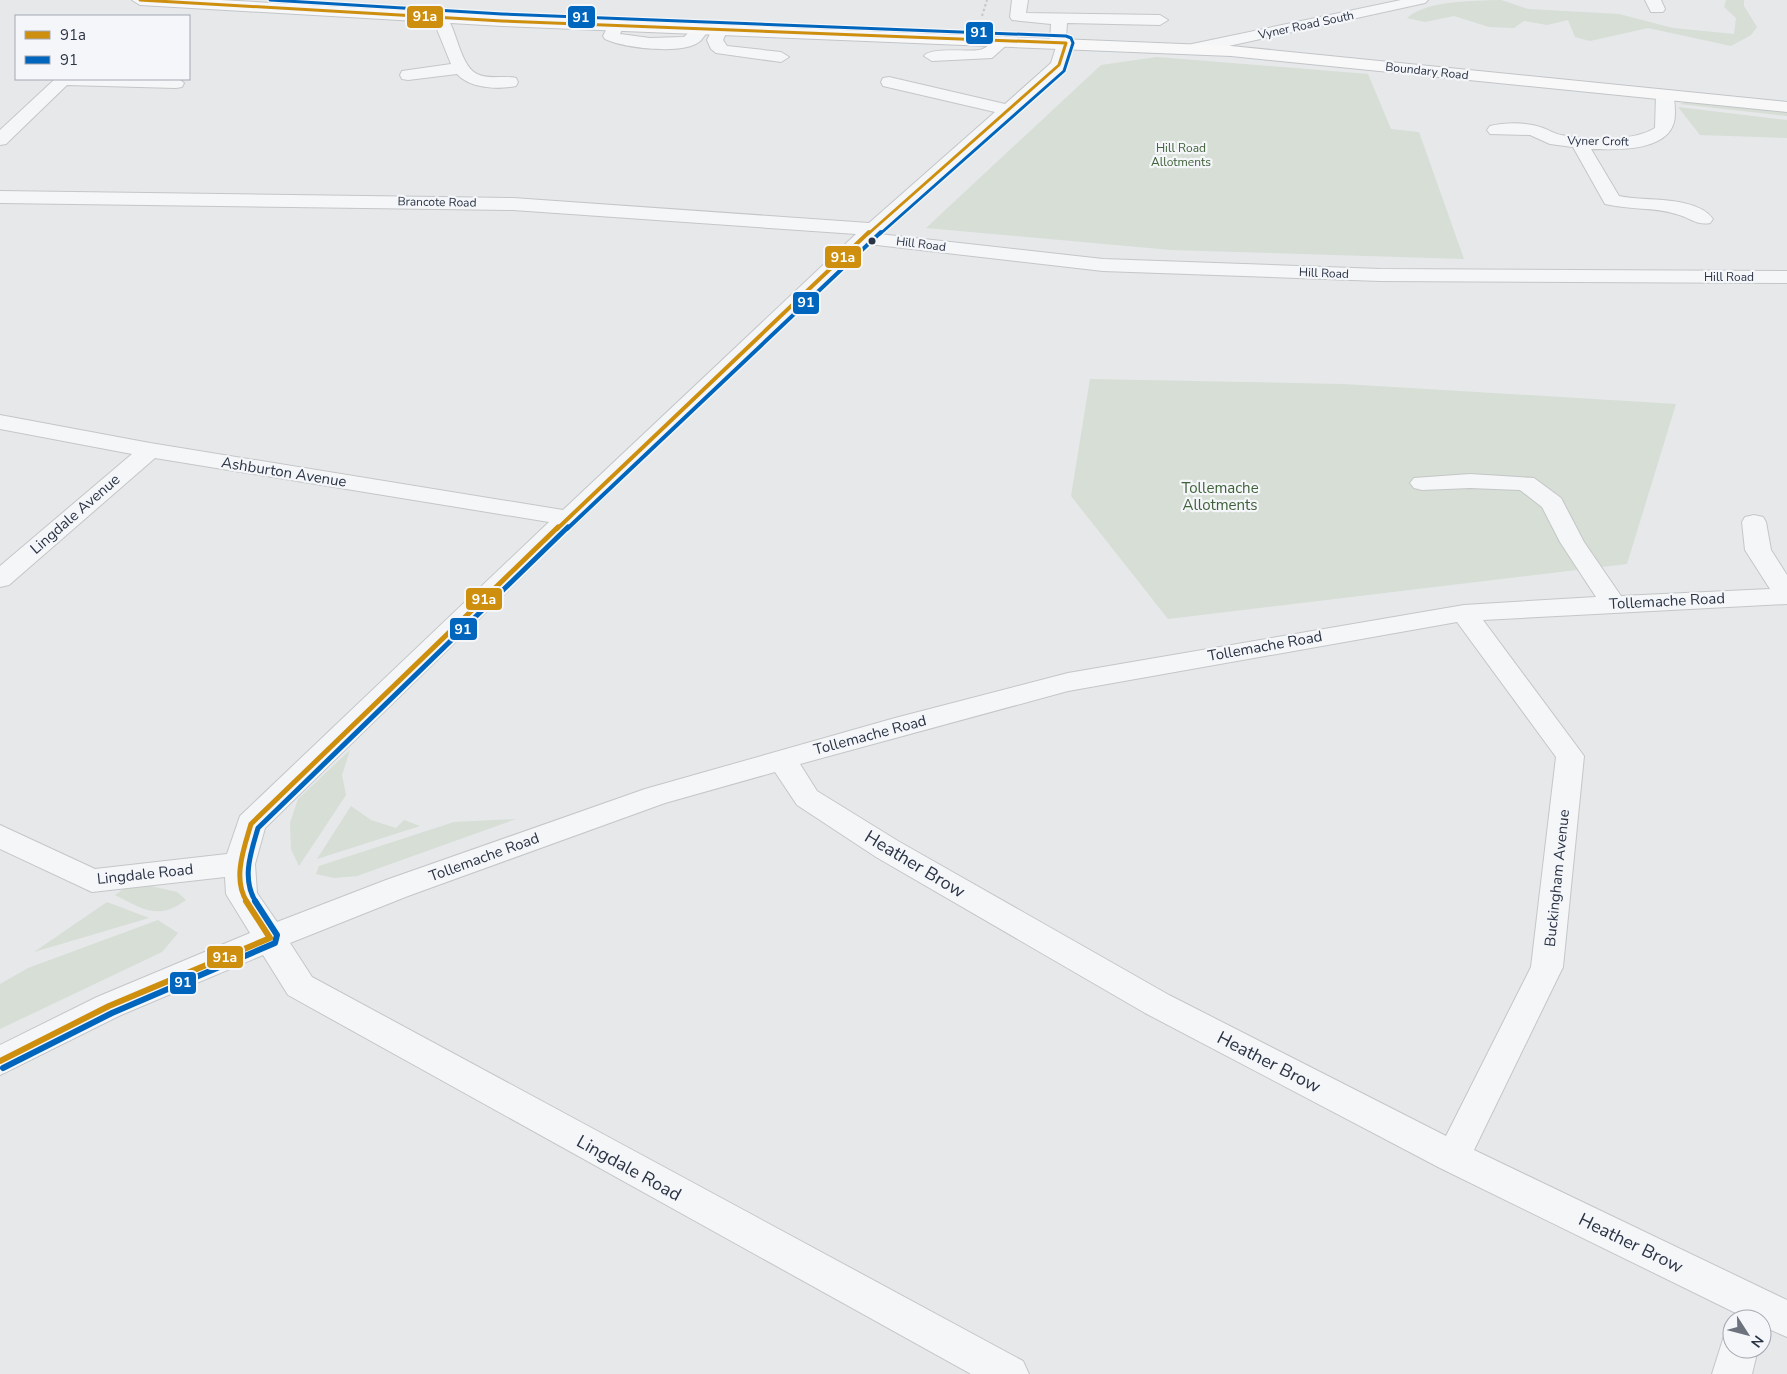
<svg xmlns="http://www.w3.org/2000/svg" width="1787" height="1374" font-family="'Nunito Sans',sans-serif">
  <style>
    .green { fill: #d6ded6 }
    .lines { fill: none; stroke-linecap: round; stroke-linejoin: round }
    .minor-casing { stroke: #c4c6c8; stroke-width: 2 }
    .major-casing { stroke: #c2c5c8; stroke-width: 2 }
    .path { stroke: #c5c6ca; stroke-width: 2; stroke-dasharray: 2.5 2.5; stroke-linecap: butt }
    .minor { fill: #f5f6f7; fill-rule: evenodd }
    .major { fill: #f8f8f8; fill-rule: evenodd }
    .bus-1-far3-casing { stroke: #f4f6f9; stroke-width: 5.5 }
    .bus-1-far2-casing { stroke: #f4f6f9; stroke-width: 7 }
    .bus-1-far1-casing { stroke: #f4f6f9; stroke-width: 9 }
    .bus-1-casing { stroke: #f4f6f9; stroke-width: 10 }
    .bus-2-far3-casing { stroke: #f4f6f9; stroke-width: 5.5 }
    .bus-2-far2-casing { stroke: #f4f6f9; stroke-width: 7 }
    .bus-2-far1-casing { stroke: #f4f6f9; stroke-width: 9 }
    .bus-2-casing { stroke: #f4f6f9; stroke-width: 10 }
    .bus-1-far3 { stroke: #ce8f0e; stroke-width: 3 }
    .bus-1-far2 { stroke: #ce8f0e; stroke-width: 4 }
    .bus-1-far1 { stroke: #ce8f0e; stroke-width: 5 }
    .bus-1 { stroke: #ce8f0e; stroke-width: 6 }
    .bus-2-far3 { stroke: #0065bd; stroke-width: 3 }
    .bus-2-far2 { stroke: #0065bd; stroke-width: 4 }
    .bus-2-far1 { stroke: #0065bd; stroke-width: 5 }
    .bus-2 { stroke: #0065bd; stroke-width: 6 }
    .bus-dot { fill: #2b3445; stroke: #f4f6f9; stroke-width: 2 }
    .labels { text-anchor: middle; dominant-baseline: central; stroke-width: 4.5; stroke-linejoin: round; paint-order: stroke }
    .far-street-label { font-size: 12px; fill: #2b3445; stroke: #f4f6f9 }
    .far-park-label { font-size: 12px; fill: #3f6138; stroke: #f4f6f9 }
    .street-label { font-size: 15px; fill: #2b3445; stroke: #f4f6f9 }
    .park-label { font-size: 15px; fill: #3f6138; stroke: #f4f6f9 }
    .near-street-label { font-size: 18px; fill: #2b3445; stroke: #f4f6f9 }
    .line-badge { stroke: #f4f6f9; stroke-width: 2 }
    .badge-label { font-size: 14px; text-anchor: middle; font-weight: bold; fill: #fff }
  </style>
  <rect width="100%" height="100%" fill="#e6e8ea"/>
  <!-- green -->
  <g class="green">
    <path d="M1501 0 1528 9 1619 14 1673 28 1734 34 1736 18 1724 7 1726 0H1744V6L1757 27 1751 35 1731 46 1648 28 1590 41 1575 37 1568 20 1547 25 1524 21 1514 28 1489 27 1454 16 1425 22 1407 18C1428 0 1472 1 1501 0Z"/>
    <polygon points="1157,57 1368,74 1391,129 1419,132 1464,259 1171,250 926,228 1101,65"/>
    <polygon points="1688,101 1787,111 1787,116 1680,104"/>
    <polygon points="1678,107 1787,120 1787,138 1700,135"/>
    <polygon points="1090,379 1343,384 1676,404 1627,564 1168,619 1071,496"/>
    <polygon points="350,750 342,775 346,795 299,866 291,849 290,823 298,799"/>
    <polygon points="351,806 371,820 396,828 404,820 420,826 317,859"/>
    <polygon points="516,819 357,876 334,878 316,874 319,866 454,822"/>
    <path d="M133 882 177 892 186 900C157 921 144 909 115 895Z"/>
    <polygon points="107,902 149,918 34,952"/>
    <polygon points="158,920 178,933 162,952 0,1029 0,984 28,968"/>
  </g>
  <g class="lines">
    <!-- minor casing -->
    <g class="minor-casing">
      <g id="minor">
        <polygon points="295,0 311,0 301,12 295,14 287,9"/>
        <path d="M1012 0H1028L1026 13 1160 15 1168 20 1160 25 1067 23 1066 38 1074 43 1065 69 879 234 1103 259 1380 269 1787 271V283L1380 281 1103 271 868 244 577 523 265 828 255 864 257 893 277 922 386 880 645 789 895 718 1068 673 1464 605 1596 597 1560 542 1542 507 1520 490 1470 488 1422 490 1414 488 1410 483 1414 478 1470 474 1534 478 1561 498 1584 542 1621 596 1770 589 1745 550 1742 522 1745 517 1754 515 1763 517 1766 522 1771 550 1787 575V604L1483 620 1584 756 1563 967 1474 1150 1787 1300V1337L1762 1326V1319H1748L1440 1168 1145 1013 876 857 797 805 775 772 665 803 408 896 290 943 312 977 1023 1361 1029 1374H971L288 995 263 955 121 1015 0 1075V1045L97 997 250 933 226 894 225 877 92 892 0 849V825L95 869 227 854 240 816 549 522 155 458 9 585 0 587V566L132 454 0 429V415L150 443 563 510 856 234 513 210 0 203V191L513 198 869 223 995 112 883 86 881 82 883 78 889 77 1005 104 1051 63 1056 47 1050 43 1051 24 1012 20 1010 17ZM1457 622 1556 757 1531 967 1446 1136 1169 995 898 841 817 791 800 764 1068 691Z"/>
        <polygon points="1401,0 1428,0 1425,3 1192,54 1184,49 1192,44"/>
        <polygon points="1645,0 1661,0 1665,9 1663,12 1651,12"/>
        <path d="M440 12C456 16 457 64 477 74 488 80 504 75 516 78L518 82 516 86C498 90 469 88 457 74L408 80 402 79 400 75 402 71 451 64 432 17Z"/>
        <path d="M616 20 624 25 620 34 650 38 684 37 695 26 701 24 709 29C706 33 703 39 699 42 682 55 624 48 605 39L603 36 610 22Z"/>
        <polygon points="720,24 728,29 723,40 727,46 781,52 789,57 781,62 716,53 711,49 707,40 714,26"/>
        <path d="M1003 36 1011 41 992 58 932 61 924 56C930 47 967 52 979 50 988 49 994 38 1003 36Z"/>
        <polygon points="55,79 179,79 184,83 182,87 176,88 67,85 6,144 0,145 0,130"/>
        <path d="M1665 90 1671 91C1675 97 1675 107 1675 114 1675 152 1618 150 1591 149L1619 196C1645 202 1696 195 1713 219L1710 223C1697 226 1689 217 1676 214 1655 207 1629 210 1605 204L1573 147 1550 144 1530 135 1490 134 1487 130 1490 126C1506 122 1527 122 1543 128 1549 130 1555 134 1561 135 1586 140 1633 142 1655 128L1656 95 1659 91Z"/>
        <polygon points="1732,1333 1732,1349 1758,1349 1752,1374 1712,1374 1724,1336"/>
      </g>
    </g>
    <!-- major casing -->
    <g class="major-casing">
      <polygon id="major" points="132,0 220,0 502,16 1231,46 1787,102 1787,112 1231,56 502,26 140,5"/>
    </g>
    <!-- path -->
    <polyline class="path" points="982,16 987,0"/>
    <!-- minor -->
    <use href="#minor" class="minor"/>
    <!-- major -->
    <use href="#major" class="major"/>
    <!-- bus-1-far3 casing -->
    <g class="bus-1-far3-casing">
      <polyline id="bus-1-far3" points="140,0 502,21 1066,43 1059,65 868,234"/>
    </g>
    <!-- bus-1-far2 casing -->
    <g class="bus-1-far2-casing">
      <polyline id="bus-1-far2" points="557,529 869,232"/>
    </g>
    <!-- bus-1-far1 casing -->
    <g class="bus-1-far1-casing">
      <path id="bus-1-far1" d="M247 902C232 879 244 848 251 824L558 527"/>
    </g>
    <!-- bus-1 casing -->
    <g class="bus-1-casing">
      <polyline id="bus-1" points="0,1061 109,1006 270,938 246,901"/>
    </g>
    <!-- bus-2-far3 casing -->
    <g class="bus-2-far3-casing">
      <polyline id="bus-2-far3" points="270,0 502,14 1066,36 1071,38 1073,43 1064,71 880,234"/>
    </g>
    <!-- bus-2-far2 casing -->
    <g class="bus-2-far2-casing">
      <polyline id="bus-2-far2" points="567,529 881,232"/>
    </g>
    <!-- bus-2-far1 casing -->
    <g class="bus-2-far1-casing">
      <path id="bus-2-far1" d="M256 902C241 879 251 852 258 828L568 527"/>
    </g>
    <!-- bus-2 casing -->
    <g class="bus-2-casing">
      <polyline id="bus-2" points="3,1068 112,1013 275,943 277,935 255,901"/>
    </g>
    <!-- bus-1-far3 -->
    <use href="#bus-1-far3" class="bus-1-far3"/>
    <!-- bus-1-far2 -->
    <use href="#bus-1-far2" class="bus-1-far2"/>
    <!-- bus-1-far1 -->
    <use href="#bus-1-far1" class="bus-1-far1"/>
    <!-- bus-1 -->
    <use href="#bus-1" class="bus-1"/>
    <!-- bus-2-far3 -->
    <use href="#bus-2-far3" class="bus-2-far3"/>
    <!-- bus-2-far2 -->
    <use href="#bus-2-far2" class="bus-2-far2"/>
    <!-- bus-2-far1 -->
    <use href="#bus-2-far1" class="bus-2-far1"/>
    <!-- bus-2 -->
    <use href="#bus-2" class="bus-2"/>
  </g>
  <!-- markers -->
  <circle class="bus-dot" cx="872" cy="241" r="4.5"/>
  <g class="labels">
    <!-- far-street labels -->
    <g class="far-street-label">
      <text transform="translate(1306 25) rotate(-12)">Vyner Road South</text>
      <text transform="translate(1427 71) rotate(6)">Boundary Road</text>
      <text transform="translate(1598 141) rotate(1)">Vyner Croft</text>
      <text transform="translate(437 202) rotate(1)">Brancote Road</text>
      <text transform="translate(921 244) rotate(7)">Hill Road</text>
      <text transform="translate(1324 273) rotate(2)">Hill Road</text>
      <text x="1729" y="277">Hill Road</text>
    </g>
    <!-- far-park labels -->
    <g class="far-park-label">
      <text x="1181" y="148">Hill Road<tspan x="1181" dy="14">Allotments</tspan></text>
    </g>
    <!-- street labels -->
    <g class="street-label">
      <text transform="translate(284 472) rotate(9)">Ashburton Avenue</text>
      <text transform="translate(75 514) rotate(-41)">Lingdale Avenue</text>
      <text transform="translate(1667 601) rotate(-3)">Tollemache Road</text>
      <text transform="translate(1265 646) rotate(-10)">Tollemache Road</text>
      <text transform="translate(870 735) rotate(-15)">Tollemache Road</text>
      <text transform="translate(484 857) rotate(-20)">Tollemache Road</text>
      <text transform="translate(145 874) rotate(-6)">Lingdale Road</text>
      <text transform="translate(1557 878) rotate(-84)">Buckingham Avenue</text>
    </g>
    <!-- park labels -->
    <g class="park-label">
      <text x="1220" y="488">Tollemache<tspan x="1220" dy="17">Allotments</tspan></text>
    </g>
    <!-- near-street labels -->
    <g class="near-street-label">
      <text transform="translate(915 864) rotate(31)">Heather Brow</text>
      <text transform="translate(1269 1062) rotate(27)">Heather Brow</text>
      <text transform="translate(629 1168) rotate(29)">Lingdale Road</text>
      <text transform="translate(1631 1243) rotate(26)">Heather Brow</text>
    </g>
  </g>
  <g class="line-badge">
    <rect x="406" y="5" width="38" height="24" rx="5" fill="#ce8f0e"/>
    <rect x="567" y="5" width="29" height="24" rx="5" fill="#0065bd"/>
    <rect x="965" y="21" width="29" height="24" rx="5" fill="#0065bd"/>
    <rect x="824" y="245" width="38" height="24" rx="5" fill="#ce8f0e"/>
    <rect x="792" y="291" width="28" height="24" rx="5" fill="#0065bd"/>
    <rect x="465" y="587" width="38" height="24" rx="5" fill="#ce8f0e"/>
    <rect x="449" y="617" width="29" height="24" rx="5" fill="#0065bd"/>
    <rect x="206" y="945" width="38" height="24" rx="5" fill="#ce8f0e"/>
    <rect x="169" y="971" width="28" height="24" rx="5" fill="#0065bd"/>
  </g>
  <g class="badge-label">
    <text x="425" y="21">91a</text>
    <text x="581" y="22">91</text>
    <text x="979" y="37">91</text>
    <text x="843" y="262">91a</text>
    <text x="806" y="307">91</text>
    <text x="484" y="604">91a</text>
    <text x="463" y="634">91</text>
    <text x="225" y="962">91a</text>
    <text x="183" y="987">91</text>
  </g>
  <!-- legend -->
  <rect x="15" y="15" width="175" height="65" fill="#f4f6f9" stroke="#a4a8b1"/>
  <rect x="25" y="31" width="25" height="8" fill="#ce8f0e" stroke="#a4a8b1"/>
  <text x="60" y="40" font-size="15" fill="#2b3445">91a</text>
  <rect x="25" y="56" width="25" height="8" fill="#0065bd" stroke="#a4a8b1"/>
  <text x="60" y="65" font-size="15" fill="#2b3445">91</text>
  <!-- north arrow -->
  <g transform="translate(1747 1334) rotate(126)"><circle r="24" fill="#f4f6f9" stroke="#a4a8b1"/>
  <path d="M0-4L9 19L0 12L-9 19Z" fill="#6c737f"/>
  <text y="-8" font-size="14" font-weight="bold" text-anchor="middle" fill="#2b3445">N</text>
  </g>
</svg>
